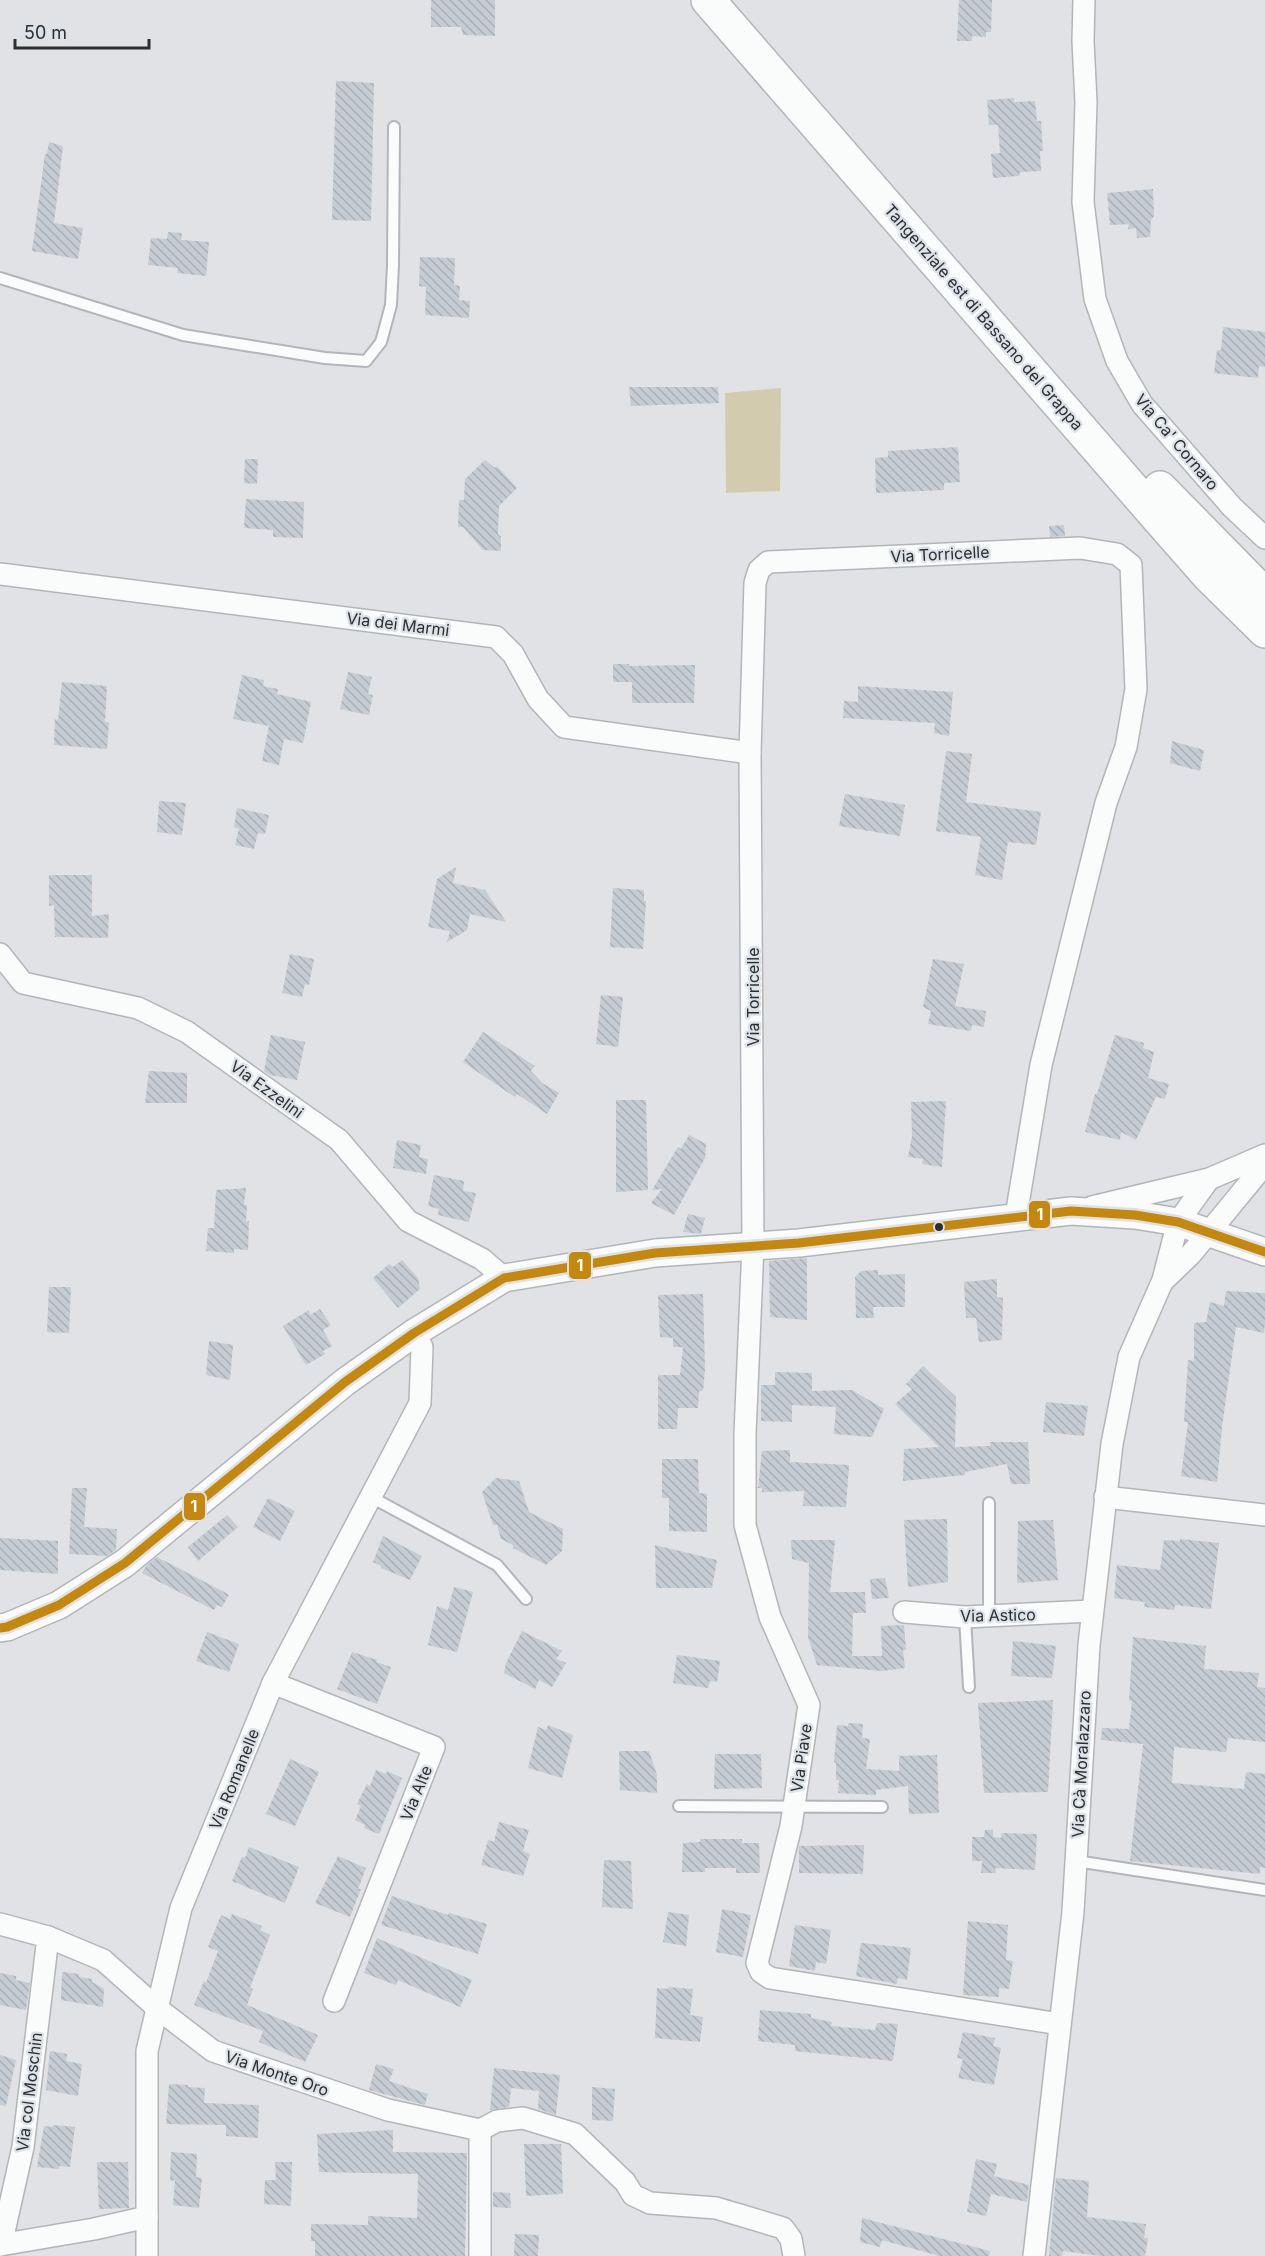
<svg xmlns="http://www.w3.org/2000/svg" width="1265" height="2256" font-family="Inter,sans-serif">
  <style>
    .green { fill: #d3cbae }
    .building { fill: url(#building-back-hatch) }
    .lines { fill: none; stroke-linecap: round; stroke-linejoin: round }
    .service-casing { stroke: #b3b5b8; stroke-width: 14 }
    .minor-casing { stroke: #b3b5b8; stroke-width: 24 }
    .tertiary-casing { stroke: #b3b5b8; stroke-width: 30 }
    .trunk-casing { stroke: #b3b5b8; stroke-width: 36 }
    .service { stroke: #fafbfb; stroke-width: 10 }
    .minor { stroke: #fafbfb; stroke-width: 21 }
    .tertiary { stroke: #fafbfb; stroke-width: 27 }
    .trunk { stroke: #fafbfb; stroke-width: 33 }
    .bus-1-casing { stroke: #dde2e8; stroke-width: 14 }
    .bus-1 { stroke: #c4880c; stroke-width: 9 }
    .bus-dot { fill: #2c2e30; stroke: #dde2e8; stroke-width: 2 }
    .labels { text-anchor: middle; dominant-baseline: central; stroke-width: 4.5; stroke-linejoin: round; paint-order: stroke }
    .street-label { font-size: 16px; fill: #2c2e30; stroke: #dde2e8 }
    .line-badge { stroke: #dde2e8; stroke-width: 2 }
    .badge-label { font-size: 16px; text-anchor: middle; font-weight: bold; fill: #fff }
  </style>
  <defs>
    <pattern id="building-back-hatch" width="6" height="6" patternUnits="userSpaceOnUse" patternTransform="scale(1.5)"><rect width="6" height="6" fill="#c5ccd4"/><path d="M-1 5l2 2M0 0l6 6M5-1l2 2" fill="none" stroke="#a9b0b6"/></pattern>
  </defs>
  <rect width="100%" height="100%" fill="#e0e2e5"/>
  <!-- green -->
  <polygon class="green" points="781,388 780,491 726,493 725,393"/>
  <!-- building -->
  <g class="building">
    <polygon points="431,0 495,0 495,36 463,35 461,27 431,27"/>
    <polygon points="959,0 992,0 991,32 986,32 986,37 972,36 972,41 957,41"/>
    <polygon points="336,81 374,83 371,221 332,220"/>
    <polygon points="1014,98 1014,102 1035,101 1037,121 1041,121 1043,151 1040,151 1041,171 1020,172 1019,176 993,178 991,154 1000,153 998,125 989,125 987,100"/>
    <polygon points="49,142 63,146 54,223 83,228 78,259 32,251 45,154 47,154"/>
    <polygon points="1153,189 1154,216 1151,220 1150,237 1137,238 1136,228 1128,229 1129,224 1110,225 1107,193"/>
    <polygon points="168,232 182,233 181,240 209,242 206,276 177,273 178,268 148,265 151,238 167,239"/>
    <polygon points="420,257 455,258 454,285 460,286 459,300 470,301 469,318 425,315 426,287 419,286"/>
    <polygon points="1223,327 1265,332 1265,367 1259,366 1258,378 1214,373 1217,350 1221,350"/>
    <polygon points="629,387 718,387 719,403 631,406"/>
    <polygon points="958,447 960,482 944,483 944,490 876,493 875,458 888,457 888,451"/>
    <polygon points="245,459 258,459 257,484 244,483"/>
    <polygon points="485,460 495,468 497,466 517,488 499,506 498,534 501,537 501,551 483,550 463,527 458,527 459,500 464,500 465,479"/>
    <polygon points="246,499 304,502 303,538 273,537 273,530 244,528"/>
    <polygon points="1064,525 1065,536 1050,537 1049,526"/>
    <polygon points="613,664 629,664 629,666 695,665 694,703 632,703 632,682 613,682"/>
    <polygon points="348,672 372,677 368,694 373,695 369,715 340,709"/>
    <polygon points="242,675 264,680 263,686 278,689 277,694 311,702 303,743 284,739 279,765 262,761 269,726 233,719"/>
    <polygon points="62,682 107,686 105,722 109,722 107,749 54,745 55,719 58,720"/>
    <polygon points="858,686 953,692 949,736 934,733 935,723 843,718 844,701 858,702"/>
    <polygon points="1172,741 1204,750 1200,771 1170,763"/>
    <polygon points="946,751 972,754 966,802 1041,812 1036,845 1008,842 1002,880 975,875 981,837 936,831"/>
    <polygon points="845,794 905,805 900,836 839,826"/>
    <polygon points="159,801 186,803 182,835 157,832"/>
    <polygon points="237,808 269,815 265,834 258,833 254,849 235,845 239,829 234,827"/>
    <polygon points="456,867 453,883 485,890 506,922 470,914 467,930 447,942 450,931 428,927 437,879"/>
    <polygon points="49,875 92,875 92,916 109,914 108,938 55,937 54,905 49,906"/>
    <polygon points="613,888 644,890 644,901 646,901 643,949 610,947"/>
    <polygon points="290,954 314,959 309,985 305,984 302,997 282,993"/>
    <polygon points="933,959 964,964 955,1006 986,1011 984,1027 972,1025 971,1031 928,1024 931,1011 923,1007"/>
    <polygon points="601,995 623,997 618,1047 596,1044"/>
    <polygon points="483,1032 535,1066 531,1071 542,1083 559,1093 547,1114 517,1094 515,1097 463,1062"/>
    <polygon points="271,1035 305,1042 297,1080 270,1075 264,1071"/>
    <polygon points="1115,1035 1144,1043 1143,1048 1154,1052 1148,1078 1169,1084 1165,1099 1156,1097 1136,1140 1121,1132 1120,1140 1085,1132 1095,1094 1097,1094"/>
    <polygon points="149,1071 187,1073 187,1103 145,1103"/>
    <polygon points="616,1100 646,1100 648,1190 616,1192"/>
    <polygon points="946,1101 942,1167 922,1164 923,1159 908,1157 912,1136 911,1102"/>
    <polygon points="689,1135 706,1144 705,1158 674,1215 651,1203 662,1189 652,1190 678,1147 681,1149"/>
    <polygon points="397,1140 421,1145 419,1157 428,1159 426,1174 393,1168"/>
    <polygon points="434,1175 464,1181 463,1191 476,1193 469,1222 438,1215 439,1209 428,1206"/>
    <polygon points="246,1188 244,1205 247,1205 246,1221 249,1221 248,1250 234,1249 234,1253 206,1251 208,1228 214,1228 216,1190"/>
    <polygon points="688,1214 705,1218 701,1234 683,1232"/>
    <polygon points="807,1258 807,1320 770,1317 769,1261"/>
    <polygon points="402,1260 418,1278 420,1289 398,1308 373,1278 389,1264 393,1267"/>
    <polygon points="878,1270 878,1275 905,1274 905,1307 873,1307 874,1318 856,1318 855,1277 861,1271"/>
    <polygon points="997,1279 997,1297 1003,1298 1002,1340 979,1342 976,1318 966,1318 964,1282"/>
    <polygon points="49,1287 71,1287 69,1333 47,1332"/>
    <polygon points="1226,1291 1265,1293 1265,1323 1264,1333 1236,1327 1222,1427 1217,1482 1181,1476 1188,1422 1184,1422 1188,1360 1194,1361 1194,1323 1206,1322 1210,1302 1224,1306"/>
    <polygon points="703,1294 705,1370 703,1391 699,1391 698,1408 678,1408 677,1429 658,1429 658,1375 680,1375 683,1347 673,1347 673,1338 660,1337 658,1295"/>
    <polygon points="320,1309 331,1325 323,1330 332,1346 323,1351 325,1354 306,1365 283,1326 309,1310 310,1315"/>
    <polygon points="209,1341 233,1345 230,1380 206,1375"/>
    <polygon points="923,1366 956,1397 955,1447 990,1446 990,1442 1028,1442 1030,1484 1011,1484 1007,1464 965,1472 965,1475 903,1481 904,1449 939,1447 895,1404 912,1389 906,1384"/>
    <polygon points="775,1372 812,1373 812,1391 852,1390 884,1409 872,1437 834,1434 836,1407 792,1405 792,1422 761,1421 761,1385 775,1385"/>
    <polygon points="1046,1402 1088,1406 1084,1436 1043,1432"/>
    <polygon points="790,1450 790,1462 849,1465 846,1507 803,1506 804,1491 762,1492 762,1488 758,1488 762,1451"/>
    <polygon points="662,1459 698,1459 699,1493 707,1494 707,1532 669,1531 669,1498 662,1498"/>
    <polygon points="496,1478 519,1481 529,1512 563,1529 562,1551 546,1565 513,1548 513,1545 501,1539 497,1525 493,1525 482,1492"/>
    <polygon points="72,1488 87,1488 84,1527 117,1529 116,1550 107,1556 69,1554"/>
    <polygon points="268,1498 295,1511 280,1541 253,1527"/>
    <polygon points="227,1515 238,1527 198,1561 188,1547"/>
    <polygon points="947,1519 948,1582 908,1587 904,1520"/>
    <polygon points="1053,1520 1058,1580 1017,1583 1018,1521"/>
    <polygon points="383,1536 422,1556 410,1580 381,1568 381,1566 373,1562"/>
    <polygon points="0,1538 58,1541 58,1574 0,1570"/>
    <polygon points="1180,1539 1219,1543 1211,1609 1175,1605 1174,1610 1144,1607 1145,1602 1114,1598 1117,1565 1160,1570 1164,1540 1180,1541"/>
    <polygon points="791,1540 835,1540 830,1592 865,1592 866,1613 853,1613 852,1656 882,1656 881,1626 904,1625 906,1650 903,1650 905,1668 882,1671 817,1665 808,1637 809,1563 792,1559"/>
    <polygon points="655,1545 717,1560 712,1588 656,1588"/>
    <polygon points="157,1557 226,1593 229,1595 222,1607 217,1605 214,1610 142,1573 146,1566"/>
    <polygon points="885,1578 889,1598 872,1599 870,1579"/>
    <polygon points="454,1587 473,1592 457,1652 428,1645 437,1606 448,1610"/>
    <polygon points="522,1631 562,1651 556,1659 566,1663 552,1687 539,1680 535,1689 504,1673 506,1663"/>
    <polygon points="207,1632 239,1644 229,1672 196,1661"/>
    <polygon points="1133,1637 1206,1646 1204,1669 1259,1673 1257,1687 1265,1688 1265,1742 1228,1738 1226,1752 1174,1747 1172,1783 1244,1789 1246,1772 1265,1774 1265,1868 1260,1867 1260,1874 1130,1861 1143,1744 1101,1740 1102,1728 1129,1729 1132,1701 1129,1701"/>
    <polygon points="1013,1641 1056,1646 1052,1678 1011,1676"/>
    <polygon points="352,1652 377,1660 376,1662 391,1667 377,1704 337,1689"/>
    <polygon points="677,1655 720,1661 717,1682 710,1681 708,1688 673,1683"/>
    <polygon points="1053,1700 1048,1792 984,1793 978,1703"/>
    <polygon points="848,1723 863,1724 862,1738 870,1739 866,1769 899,1771 899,1756 937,1755 939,1813 909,1814 908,1786 876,1790 876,1795 838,1793 839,1780 836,1780 836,1763 834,1762 837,1725 848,1726"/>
    <polygon points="548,1725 573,1735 562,1778 528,1768 538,1727 546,1730"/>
    <polygon points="619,1751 649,1751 657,1775 657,1793 620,1790"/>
    <polygon points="715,1754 761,1754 762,1788 714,1789"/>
    <polygon points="290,1759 319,1772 295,1826 266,1814"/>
    <polygon points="376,1770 386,1774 387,1771 402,1778 379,1834 364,1828 365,1825 355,1820 361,1806 357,1804 367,1784 370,1786"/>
    <polygon points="499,1822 529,1830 523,1851 530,1854 523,1876 481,1865 488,1840 494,1842"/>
    <polygon points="985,1830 993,1830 993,1837 1001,1838 1002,1833 1037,1834 1035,1870 995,1868 996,1873 981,1873 982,1861 972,1861 972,1837 984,1837"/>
    <polygon points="700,1839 742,1839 742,1843 759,1843 760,1873 736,1873 736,1868 705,1868 705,1872 682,1872 683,1843 700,1842"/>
    <polygon points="864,1845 863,1874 799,1873 799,1846"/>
    <polygon points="249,1847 299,1867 285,1903 232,1881 242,1857 245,1858"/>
    <polygon points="338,1856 366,1868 358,1889 361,1889 350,1917 315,1903"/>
    <polygon points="604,1860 631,1861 633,1909 602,1907"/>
    <polygon points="392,1896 448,1915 449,1913 487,1924 478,1954 381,1925"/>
    <polygon points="722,1909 751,1915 743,1957 716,1952"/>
    <polygon points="668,1912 689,1915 686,1946 663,1942"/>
    <polygon points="232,1914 262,1926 260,1930 270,1935 250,1988 253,1989 247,2005 318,2035 305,2062 259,2042 263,2031 194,2005 204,1981 206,1983 218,1951 208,1947 221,1915 230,1919"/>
    <polygon points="968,1921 1008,1925 1006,1960 1013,1961 1009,1989 999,1988 999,1997 963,1995"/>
    <polygon points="795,1925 831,1930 826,1964 816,1962 815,1971 789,1966"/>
    <polygon points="377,1938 472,1980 460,2007 398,1980 396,1985 364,1973"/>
    <polygon points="861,1943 911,1948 907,1980 898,1978 897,1984 856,1976"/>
    <polygon points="62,1972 79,1974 79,1977 92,1979 92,1982 104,1989 103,2007 61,2000"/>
    <polygon points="0,1973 16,1976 16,1980 30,1983 26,2010 0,2005"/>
    <polygon points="668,1987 693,1989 690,2015 703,2017 700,2042 655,2038 657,1988 668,1989"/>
    <polygon points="760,2010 811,2014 811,2018 832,2022 831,2026 875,2030 877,2023 898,2024 893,2061 795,2051 795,2045 758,2041"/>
    <polygon points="963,2032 995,2038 993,2046 1001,2048 994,2085 958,2078 963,2059 957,2058"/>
    <polygon points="50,2051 67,2054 66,2061 82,2064 78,2096 46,2090"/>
    <polygon points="0,2055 16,2060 6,2106 0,2105"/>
    <polygon points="376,2064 394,2069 389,2081 428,2094 425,2105 369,2090"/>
    <polygon points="494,2068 560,2075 556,2115 538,2109 539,2091 511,2088 509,2107 490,2110"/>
    <polygon points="169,2084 188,2085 188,2087 205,2088 204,2103 259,2105 258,2138 226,2136 226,2125 166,2124"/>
    <polygon points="592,2087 615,2089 613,2121 592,2120"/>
    <polygon points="53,2125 75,2127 70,2167 59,2166 59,2169 37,2167 44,2126 53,2127"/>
    <polygon points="393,2130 393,2152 467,2153 465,2256 315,2256 315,2241 311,2241 311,2224 368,2225 368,2216 417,2218 418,2174 319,2172 317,2134"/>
    <polygon points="524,2144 561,2144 563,2194 526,2196"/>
    <polygon points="171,2152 197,2154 196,2177 202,2178 199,2208 173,2205 175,2180 170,2181"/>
    <polygon points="976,2159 997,2164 994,2176 1029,2185 1027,2202 991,2194 986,2216 967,2212"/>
    <polygon points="97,2162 128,2162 129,2208 99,2209"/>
    <polygon points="275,2162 292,2162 291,2206 264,2204 265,2180 276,2180"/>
    <polygon points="1056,2178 1089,2181 1087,2217 1146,2224 1144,2238 1148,2238 1145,2256 1100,2256 1063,2251 1062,2256 1049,2256"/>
    <polygon points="493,2192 510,2193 511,2208 493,2207"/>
    <polygon points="862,2218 990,2251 989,2256 939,2256 882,2240 880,2247 860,2242"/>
    <polygon points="515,2234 539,2235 538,2256 514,2256"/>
  </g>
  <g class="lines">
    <!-- service casing -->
    <g class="service-casing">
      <g id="service">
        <polyline points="0,278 183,335 325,358 366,361 381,342 391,305 393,265 394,127"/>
        <polyline points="371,1497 497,1565 526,1599"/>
        <polyline points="989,1503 989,1616"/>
        <polyline points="965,1617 969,1687"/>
        <polyline points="679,1806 882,1807"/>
        <polyline points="1076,1861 1265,1890"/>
      </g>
    </g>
    <!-- minor casing -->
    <g class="minor-casing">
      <g id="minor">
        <polyline points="1084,0 1083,41 1086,102 1083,202 1095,299 1117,361 1142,404 1232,507 1265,538"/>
        <polyline points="0,574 496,637 513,654 538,699 564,727 750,753"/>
        <polyline points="0,954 23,983 138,1008 187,1032 339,1140 408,1221 482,1259 504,1278"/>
        <polyline points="1092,1207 1209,1179 1265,1155"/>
        <polyline points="1016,1216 1041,1065 1106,803 1126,747 1136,689 1131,565 1117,554 1080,548 768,562 759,570 755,583 750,753 753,1246 745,1434 745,1525 770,1617 809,1705 791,1826 757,1963 761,1972 770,1978 1060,2024"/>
        <polyline points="1164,1280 1191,1254 1265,1164"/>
        <polyline points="1105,1497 1265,1515"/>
        <polyline points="904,1612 965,1617 1092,1611"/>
        <polyline points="273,1683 434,1747 334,2001"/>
        <polyline points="0,1924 48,1937 103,1960 157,2008 213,2051 388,2110 480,2130"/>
        <polyline points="480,2130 497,2121 523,2118 575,2134 625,2182 633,2195 650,2203 716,2208 783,2228 791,2239 794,2256"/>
        <polyline points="0,2245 94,2229 147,2217"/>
        <polyline points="1,2245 23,2147 48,1937"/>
        <polyline points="147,2256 147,2051 181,1908 273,1683 420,1403 422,1347 414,1333"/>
        <polyline points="480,2256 480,2130"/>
        <polyline points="1034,2256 1073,1912 1089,1645 1112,1444 1129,1357 1163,1280 1178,1222 1209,1179"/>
      </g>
    </g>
    <!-- tertiary casing -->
    <g class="tertiary-casing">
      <polyline id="tertiary" points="0,1628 7,1627 59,1605 125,1563 345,1382 414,1333 504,1278 655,1253 799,1243 1071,1211 1135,1215 1178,1222 1265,1252"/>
    </g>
    <!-- trunk casing -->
    <g class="trunk-casing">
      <g id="trunk">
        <polyline points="708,0 1165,526 1210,577 1265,631"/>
        <polyline points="1160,488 1265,595"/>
      </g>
    </g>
    <!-- service -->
    <use href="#service" class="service"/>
    <!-- minor -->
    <use href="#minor" class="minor"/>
    <!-- tertiary -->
    <use href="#tertiary" class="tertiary"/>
    <!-- trunk -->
    <use href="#trunk" class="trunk"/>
    <!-- bus-1 casing -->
    <g class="bus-1-casing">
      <polyline id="bus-1" points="0,1628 7,1627 59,1605 125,1563 345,1382 414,1333 504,1278 655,1253 799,1243 1071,1211 1135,1215 1178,1222 1265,1252"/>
    </g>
    <!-- bus-1 -->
    <use href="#bus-1" class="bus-1"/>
  </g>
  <!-- markers -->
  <circle class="bus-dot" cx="939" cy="1227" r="5"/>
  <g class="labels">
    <!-- street labels -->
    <g class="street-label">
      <text transform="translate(984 317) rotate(49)">Tangenziale est di Bassano del Grappa</text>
      <text transform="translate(1177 442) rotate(50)">Via Ca' Cornaro</text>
      <text transform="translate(940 554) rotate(-3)">Via Torricelle</text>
      <text transform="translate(398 624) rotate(7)">Via dei Marmi</text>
      <text transform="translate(753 997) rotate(-90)">Via Torricelle</text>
      <text transform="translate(267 1089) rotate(36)">Via Ezzelini</text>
      <text transform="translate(998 1615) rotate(-1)">Via Astico</text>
      <text transform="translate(801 1758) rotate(-82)">Via Piave</text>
      <text transform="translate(1081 1764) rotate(-87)">Via Cà Moralazzaro</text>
      <text transform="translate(234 1779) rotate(-68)">Via Romanelle</text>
      <text transform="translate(416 1793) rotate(-68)">Via Alte</text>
      <text transform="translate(277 2073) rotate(19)">Via Monte Oro</text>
      <text transform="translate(29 2092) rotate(-83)">Via col Moschin</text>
    </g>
  </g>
  <g class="line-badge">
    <rect x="1028" y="1200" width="23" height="29" rx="6" fill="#c4880c"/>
    <rect x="568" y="1251" width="24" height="29" rx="6" fill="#c4880c"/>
    <rect x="183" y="1492" width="23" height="29" rx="6" fill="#c4880c"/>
  </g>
  <g class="badge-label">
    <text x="1040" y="1220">1</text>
    <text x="580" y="1271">1</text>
    <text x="194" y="1512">1</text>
  </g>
  <!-- scale -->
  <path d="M15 39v9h134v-9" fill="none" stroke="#2c2e30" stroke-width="3"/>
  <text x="24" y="39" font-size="18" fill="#2c2e30" stroke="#dde2e8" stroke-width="4.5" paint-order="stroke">50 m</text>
</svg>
